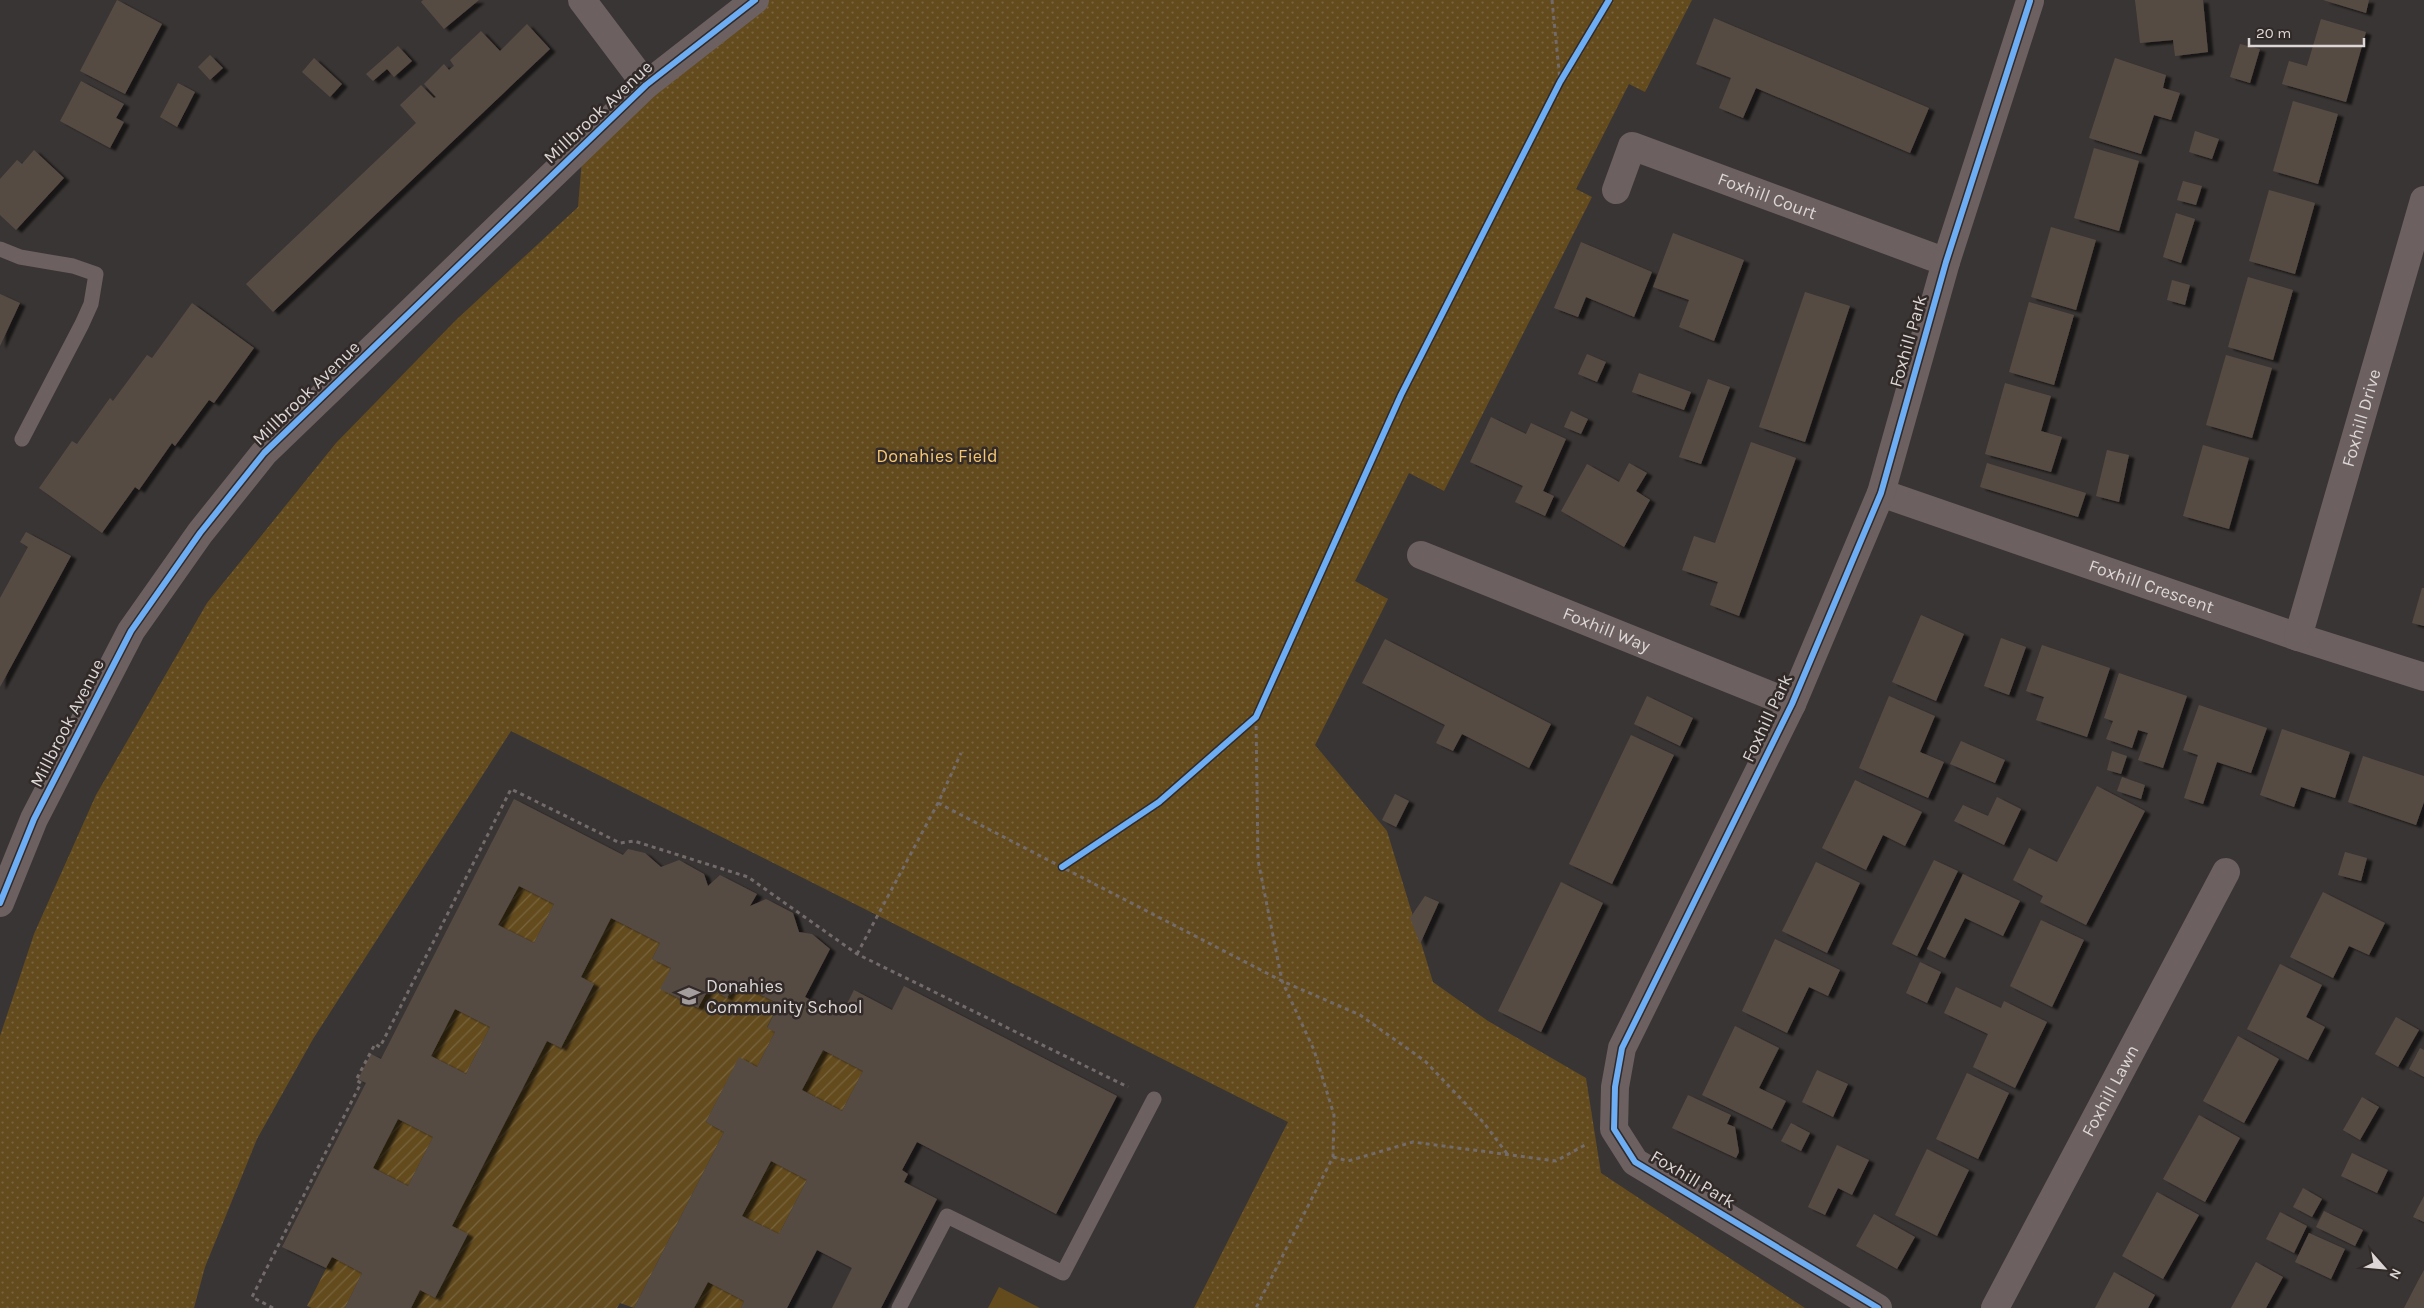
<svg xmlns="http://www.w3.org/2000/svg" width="2424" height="1308" font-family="Karla,sans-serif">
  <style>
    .grass { fill: #634b1e }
    .park { fill: url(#park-dots) }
    .garden { fill: url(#garden-furrows) }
    .building { fill: #574b42; fill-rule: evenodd; filter: url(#shadow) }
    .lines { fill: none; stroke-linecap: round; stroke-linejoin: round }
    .path { stroke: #736a6a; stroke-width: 3; stroke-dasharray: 4 4; stroke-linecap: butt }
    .service { stroke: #6c6061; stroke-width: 15 }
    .minor { stroke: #6c6061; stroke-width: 28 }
    .cycleway-casing { stroke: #312a28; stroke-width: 9 }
    .cycleway { stroke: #6dadf4; stroke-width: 6 }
    .labels { text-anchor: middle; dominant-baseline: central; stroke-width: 5; stroke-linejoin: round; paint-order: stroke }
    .street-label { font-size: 18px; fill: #dcd7d6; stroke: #312a28 }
    .park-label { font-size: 18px; fill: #f7c770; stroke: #312a28 }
    .poi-label { font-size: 18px; fill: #dcd7d6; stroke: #312a28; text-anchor: start }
  </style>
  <defs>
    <pattern id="park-dots" width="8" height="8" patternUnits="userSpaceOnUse" patternTransform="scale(1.25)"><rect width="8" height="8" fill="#634b1e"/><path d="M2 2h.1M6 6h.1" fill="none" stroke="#79643e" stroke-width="1.8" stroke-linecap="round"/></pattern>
    <pattern id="garden-furrows" width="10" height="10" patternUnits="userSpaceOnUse" patternTransform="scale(1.25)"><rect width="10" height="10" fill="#634b1e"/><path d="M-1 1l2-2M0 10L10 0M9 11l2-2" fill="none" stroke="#79643e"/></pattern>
    <filter id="shadow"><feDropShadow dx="5.5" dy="3" stdDeviation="1" flood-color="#0009"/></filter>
  </defs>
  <rect width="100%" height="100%" fill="#393534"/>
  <!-- grass -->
  <polygon class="grass" points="999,1287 1040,1308 988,1308"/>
  <!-- park -->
  <polygon class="park" points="756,0 1692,0 1645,92 1629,84 1576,189 1592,197 1444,491 1409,473 1355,581 1388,599 1315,745 1387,831 1433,982 1488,1021 1586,1078 1601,1173 1805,1308 1194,1308 1288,1122 511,731 313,1039 257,1139 205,1267 194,1308 0,1308 0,1036 34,934 96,795 207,603 336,443 456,320 578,207 583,147"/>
  <!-- garden -->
  <g class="garden">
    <polygon points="519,886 554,904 534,943 498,925"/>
    <polygon points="611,918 660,943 652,959 671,968 661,989 697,1008 709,988 727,997 735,982 779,1004 767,1027 775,1032 757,1067 739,1058 706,1122 724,1132 634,1308 620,1303 617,1308 411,1308 420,1290 435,1298 468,1235 452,1226 547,1041 561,1048 594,985 581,977"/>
    <polygon points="455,1009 490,1027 466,1074 431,1056"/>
    <polygon points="823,1050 863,1071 842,1111 802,1090"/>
    <polygon points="398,1119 433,1137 408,1186 373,1168"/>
    <polygon points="771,1161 807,1180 779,1234 742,1216"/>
    <polygon points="332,1257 362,1273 345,1308 312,1308 307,1306"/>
    <polygon points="708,1282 744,1301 741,1308 694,1308"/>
  </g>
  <!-- building -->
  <g class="building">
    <polygon points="117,0 162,24 125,94 80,71"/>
    <polygon points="423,0 479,0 444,29 421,2"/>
    <polygon points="2135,0 2203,0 2208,52 2175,56 2173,40 2140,43"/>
    <polygon points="2323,0 2369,0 2366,13"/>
    <polygon points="1714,18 1929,108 1910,153 1756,88 1743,118 1719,108 1731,78 1696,64"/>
    <polygon points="2321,19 2366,32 2346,102 2282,84 2289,61 2307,66"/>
    <polygon points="527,24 550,49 273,312 246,284 416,123 400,105 421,85 434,98 436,97 424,84 444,64 449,70 454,66 450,60 481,31 500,51"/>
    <polygon points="2240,44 2260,49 2250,83 2230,77"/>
    <polygon points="398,46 412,61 394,77 387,69 373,81 366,74"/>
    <polygon points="210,55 223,68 210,80 198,67"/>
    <polygon points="314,58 342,84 330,97 302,72"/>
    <polygon points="2115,58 2166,75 2163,88 2180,93 2171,120 2154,115 2141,154 2089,138"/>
    <polygon points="81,81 124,104 116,118 124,122 110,148 60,121"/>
    <polygon points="178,83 195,92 177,127 160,117"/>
    <polygon points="2293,101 2338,114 2318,184 2273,171"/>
    <polygon points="2195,131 2219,139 2212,159 2189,152"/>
    <polygon points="2094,148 2139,161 2119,231 2074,218"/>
    <polygon points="34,150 64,178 16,230 0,215 0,179 17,160 22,164"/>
    <polygon points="2183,181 2202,186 2196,205 2177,200"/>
    <polygon points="2269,190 2315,203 2295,274 2249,261"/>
    <polygon points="2176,213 2195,219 2181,263 2163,257"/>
    <polygon points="2051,227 2096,240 2076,310 2031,297"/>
    <polygon points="1673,233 1744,260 1714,341 1679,327 1689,300 1653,287"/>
    <polygon points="1581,242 1652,272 1634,317 1586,297 1578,317 1554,308"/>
    <polygon points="2248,277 2293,290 2273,360 2228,347"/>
    <polygon points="2172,280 2190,285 2185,305 2167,300"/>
    <polygon points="1805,292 1850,306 1805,442 1759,427"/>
    <polygon points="0,294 20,303 0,346"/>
    <polygon points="2029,302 2074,315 2054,385 2009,372"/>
    <polygon points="192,303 254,348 214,403 209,400 175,446 172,443 139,490 135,487 102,533 39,488 72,441 77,444 110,398 113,401 147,355 152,358"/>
    <polygon points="1587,354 1606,362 1597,382 1578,374"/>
    <polygon points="2226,355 2272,368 2252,438 2206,425"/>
    <polygon points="1639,373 1691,392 1684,410 1632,392"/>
    <polygon points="1708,379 1730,387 1701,464 1679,457"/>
    <polygon points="2005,383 2051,396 2041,431 2062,437 2051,472 1985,454"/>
    <polygon points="1571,411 1588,419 1581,434 1564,427"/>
    <polygon points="1491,417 1526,434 1531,423 1566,439 1543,491 1554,496 1545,516 1515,502 1523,486 1470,462"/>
    <polygon points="1751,442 1796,458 1739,616 1710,605 1718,582 1682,570 1694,536 1715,543"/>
    <polygon points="2203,445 2249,458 2229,529 2183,516"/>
    <polygon points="2107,450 2129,455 2119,502 2096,496"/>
    <polygon points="1629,463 1647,473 1636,491 1650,500 1624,547 1561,511 1587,464 1619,482"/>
    <polygon points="1987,463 2086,493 2078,517 1980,487"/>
    <polygon points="26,532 71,556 0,687 0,598 28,547 20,542"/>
    <polygon points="2422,588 2424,588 2424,626 2412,623"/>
    <polygon points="1921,615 1964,634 1936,701 1892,682"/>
    <polygon points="2001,638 2026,647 2009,695 1984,686"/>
    <polygon points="1385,639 1551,724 1529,768 1462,734 1453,751 1436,743 1445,725 1362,683"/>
    <polygon points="2042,645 2110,668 2087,737 2036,720 2044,697 2026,691"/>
    <polygon points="2119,673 2187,696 2163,768 2138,760 2148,733 2138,730 2132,748 2106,739 2113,721 2104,718"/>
    <polygon points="1647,696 1693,718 1680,746 1634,724"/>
    <polygon points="1889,696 1935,716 1920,752 1944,762 1928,798 1859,768"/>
    <polygon points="2199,705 2267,728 2251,773 2217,762 2203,804 2184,798 2198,755 2183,750"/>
    <polygon points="2282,729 2350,752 2335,798 2301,787 2294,807 2260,795"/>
    <polygon points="1631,735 1674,755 1612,884 1569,864"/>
    <polygon points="1961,741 2005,760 1995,783 1950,764"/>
    <polygon points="2112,751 2127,756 2121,774 2107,770"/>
    <polygon points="2363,756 2424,776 2424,802 2416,825 2348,802"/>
    <polygon points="2122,777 2145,785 2141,799 2117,791"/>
    <polygon points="1855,780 1922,812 1905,846 1883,835 1866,870 1822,848"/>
    <polygon points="2097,786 2145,811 2086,925 2040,902 2043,896 2013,880 2029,848 2057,862"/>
    <polygon points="1395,794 1409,801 1396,827 1382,820"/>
    <polygon points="1997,797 2021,809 2004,845 1954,821 1963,805 1988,816"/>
    <path d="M514 799 623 855 628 849 645 853 661 867 679 860 704 874 708 886 720 875 757 894 750 906 766 899 793 913 799 932 812 934 830 949 805 997 841 1016 854 990 892 1010 904 986 1117 1096 1056 1214 917 1142 902 1170 908 1174 904 1182 937 1199 881 1308H832L852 1268 817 1250 787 1308H741L744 1301 708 1282 694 1308H634L724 1132 706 1122 739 1057 757 1067 775 1032 767 1028 779 1004 735 982 727 998 709 988 698 1008 660 989 671 968 652 959 660 943 611 918 581 977 594 984 561 1048 547 1041 452 1226 468 1234 435 1298 420 1290 411 1308H345L362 1273 332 1257 326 1268 282 1247 366 1083 358 1079 371 1054 381 1059ZM519 886 554 904 534 943 498 925ZM455 1009 490 1027 466 1074 431 1056ZM823 1050 863 1071 842 1111 802 1090ZM398 1119 433 1137 408 1186 373 1168ZM771 1161 807 1180 779 1234 742 1216Z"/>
    <polygon points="2345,852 2367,858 2361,881 2338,875"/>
    <polygon points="1934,860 1958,871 1917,956 1892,944"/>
    <polygon points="1816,862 1860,883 1827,953 1782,931"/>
    <polygon points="1963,874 2020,901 2003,936 1965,918 1945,958 1927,949"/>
    <polygon points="1561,882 1603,903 1541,1032 1498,1011"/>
    <polygon points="2323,892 2385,923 2369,955 2349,946 2333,978 2290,957"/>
    <polygon points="1425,896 1439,902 1420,944 1410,918"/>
    <polygon points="2041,920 2084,940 2052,1007 2010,986"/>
    <polygon points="1775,939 1840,970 1828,996 1809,987 1787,1033 1742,1011"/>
    <polygon points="1920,962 1941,972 1927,1003 1906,993"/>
    <polygon points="2280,964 2322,985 2306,1017 2325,1027 2308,1060 2247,1029"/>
    <polygon points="1956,987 2001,1008 2004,1001 2047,1022 2015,1088 1973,1067 1988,1034 1944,1013"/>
    <polygon points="2396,1017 2419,1030 2398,1067 2375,1054"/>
    <polygon points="1735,1026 1779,1048 1759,1088 1786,1101 1772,1129 1702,1095"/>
    <polygon points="2238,1036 2279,1059 2244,1123 2203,1101"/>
    <polygon points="2420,1048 2424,1050 2424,1077 2409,1069"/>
    <polygon points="1817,1070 1848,1084 1833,1117 1802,1102"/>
    <polygon points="1967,1073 2009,1093 1978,1159 1936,1139"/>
    <polygon points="1688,1095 1731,1115 1727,1124 1735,1127 1739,1152 1736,1158 1672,1128"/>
    <polygon points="2362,1097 2379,1107 2360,1140 2343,1130"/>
    <polygon points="2199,1115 2240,1138 2205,1202 2163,1179"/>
    <polygon points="1791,1123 1810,1133 1801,1151 1781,1141"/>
    <polygon points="1837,1145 1869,1160 1852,1195 1838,1188 1825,1215 1808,1207"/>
    <polygon points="1927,1149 1969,1170 1937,1236 1895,1215"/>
    <polygon points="2352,1153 2388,1170 2377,1193 2341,1176"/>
    <polygon points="2303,1188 2322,1199 2312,1217 2293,1207"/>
    <polygon points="2157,1192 2199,1215 2163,1279 2122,1256"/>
    <polygon points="2424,1196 2424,1222 2413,1217"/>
    <polygon points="2324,1211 2363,1230 2355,1246 2316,1227"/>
    <polygon points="2280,1212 2307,1226 2294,1253 2266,1239"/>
    <polygon points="1874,1214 1915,1237 1897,1269 1856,1246"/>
    <polygon points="2309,1233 2345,1249 2331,1279 2295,1262"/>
    <polygon points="2256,1262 2283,1277 2266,1308 2231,1308"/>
    <polygon points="2424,1270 2424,1308 2404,1308 2418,1281"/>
    <polygon points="2114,1272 2155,1295 2148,1308 2095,1308"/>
  </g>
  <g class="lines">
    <!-- path -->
    <g class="path">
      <polyline points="1552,0 1560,81"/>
      <polyline points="1256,718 1258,860 1282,981 1314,1050 1334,1115 1333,1157 1256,1308"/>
      <polyline points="938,803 1282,981 1360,1015 1425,1061 1484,1123 1508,1155"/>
      <polyline points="1062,867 1159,802 1256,717 1401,395 1560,82 1609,0"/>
      <polyline points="857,954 938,803 961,753"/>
      <polyline points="1333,1157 1348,1161 1413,1142 1556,1161 1585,1145"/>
      <polyline points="273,1308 252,1297 361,1083 356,1080 375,1044 380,1047 511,789 620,843 634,841 748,877 857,954 1128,1087"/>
    </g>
    <!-- service -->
    <g class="service">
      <polyline points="0,249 20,257 73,266 96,274 91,304 82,324 22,439"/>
      <polyline points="899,1308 947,1216 1063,1273 1154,1099"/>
    </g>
    <!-- minor -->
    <g class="minor">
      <polyline points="582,0 646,85"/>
      <path id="s1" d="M1616 190 1632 146 1946 262"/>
      <path id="s2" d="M1881 493 2298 637 2424 677"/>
      <path id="s3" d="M1421 555 1792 704"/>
      <path id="s4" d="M2298 637 2424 200"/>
      <polyline points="0,903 34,819 131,631 200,533 264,453 646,85 755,0"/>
      <polyline points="1878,1308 1635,1162 1614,1129 1615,1087 1622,1048 1792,704 1881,493 1946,262 2030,1"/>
      <path id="s5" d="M1995 1308 2226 872"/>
    </g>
    <!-- cycleway casing -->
    <g class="cycleway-casing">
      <g id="cycleway">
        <polyline points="1062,867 1159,802 1256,717 1401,395 1560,82 1609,0"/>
        <polyline points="0,903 34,819 131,631 200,533 264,453 646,85 755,0"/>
        <polyline points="1878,1308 1635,1162 1614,1129 1615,1087 1622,1048 1792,704 1881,493 1946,262 2030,1"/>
      </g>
    </g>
    <!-- cycleway -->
    <use href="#cycleway" class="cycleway"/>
  </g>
  <!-- icons -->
  <defs>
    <g id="school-bare" transform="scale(1.725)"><path d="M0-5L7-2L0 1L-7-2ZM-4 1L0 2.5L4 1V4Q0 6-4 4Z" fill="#a39e9d" stroke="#312a28" stroke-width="2.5" paint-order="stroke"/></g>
  </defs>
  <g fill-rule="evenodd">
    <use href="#school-bare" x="689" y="996"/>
  </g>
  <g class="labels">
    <!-- street labels -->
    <g class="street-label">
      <text transform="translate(598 112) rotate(-43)">Millbrook Avenue</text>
      <text stroke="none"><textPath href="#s1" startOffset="191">Foxhill Court</textPath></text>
      <text transform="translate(1908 341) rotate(-74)">Foxhill Park</text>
      <text transform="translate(306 393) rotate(-44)">Millbrook Avenue</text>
      <text stroke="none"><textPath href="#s4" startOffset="228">Foxhill Drive</textPath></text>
      <text stroke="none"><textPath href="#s2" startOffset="286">Foxhill Crescent</textPath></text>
      <text stroke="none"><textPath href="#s3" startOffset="200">Foxhill Way</textPath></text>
      <text transform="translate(1767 718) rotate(-65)">Foxhill Park</text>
      <text transform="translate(67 723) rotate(-63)">Millbrook Avenue</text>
      <text stroke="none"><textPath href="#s5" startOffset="246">Foxhill Lawn</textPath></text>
      <text transform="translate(1693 1179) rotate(31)">Foxhill Park</text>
    </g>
    <!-- park labels -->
    <g class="park-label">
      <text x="937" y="456">Donahies Field</text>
    </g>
    <!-- poi labels -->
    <g class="poi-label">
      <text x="706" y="986">Donahies<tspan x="706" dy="21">Community School</tspan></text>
    </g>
  </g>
  <!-- north arrow -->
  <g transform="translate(2384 1268) rotate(117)" stroke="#312a28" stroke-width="4" paint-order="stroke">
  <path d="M0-4L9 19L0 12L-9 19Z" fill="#dcd7d6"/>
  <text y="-8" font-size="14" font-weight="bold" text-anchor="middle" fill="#dcd7d6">N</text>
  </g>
  <!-- scale -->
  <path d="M2249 38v8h115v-8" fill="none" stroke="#dcd7d6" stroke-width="2.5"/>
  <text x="2256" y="38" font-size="15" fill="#dcd7d6" stroke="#312a28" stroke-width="4" paint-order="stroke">20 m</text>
</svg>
